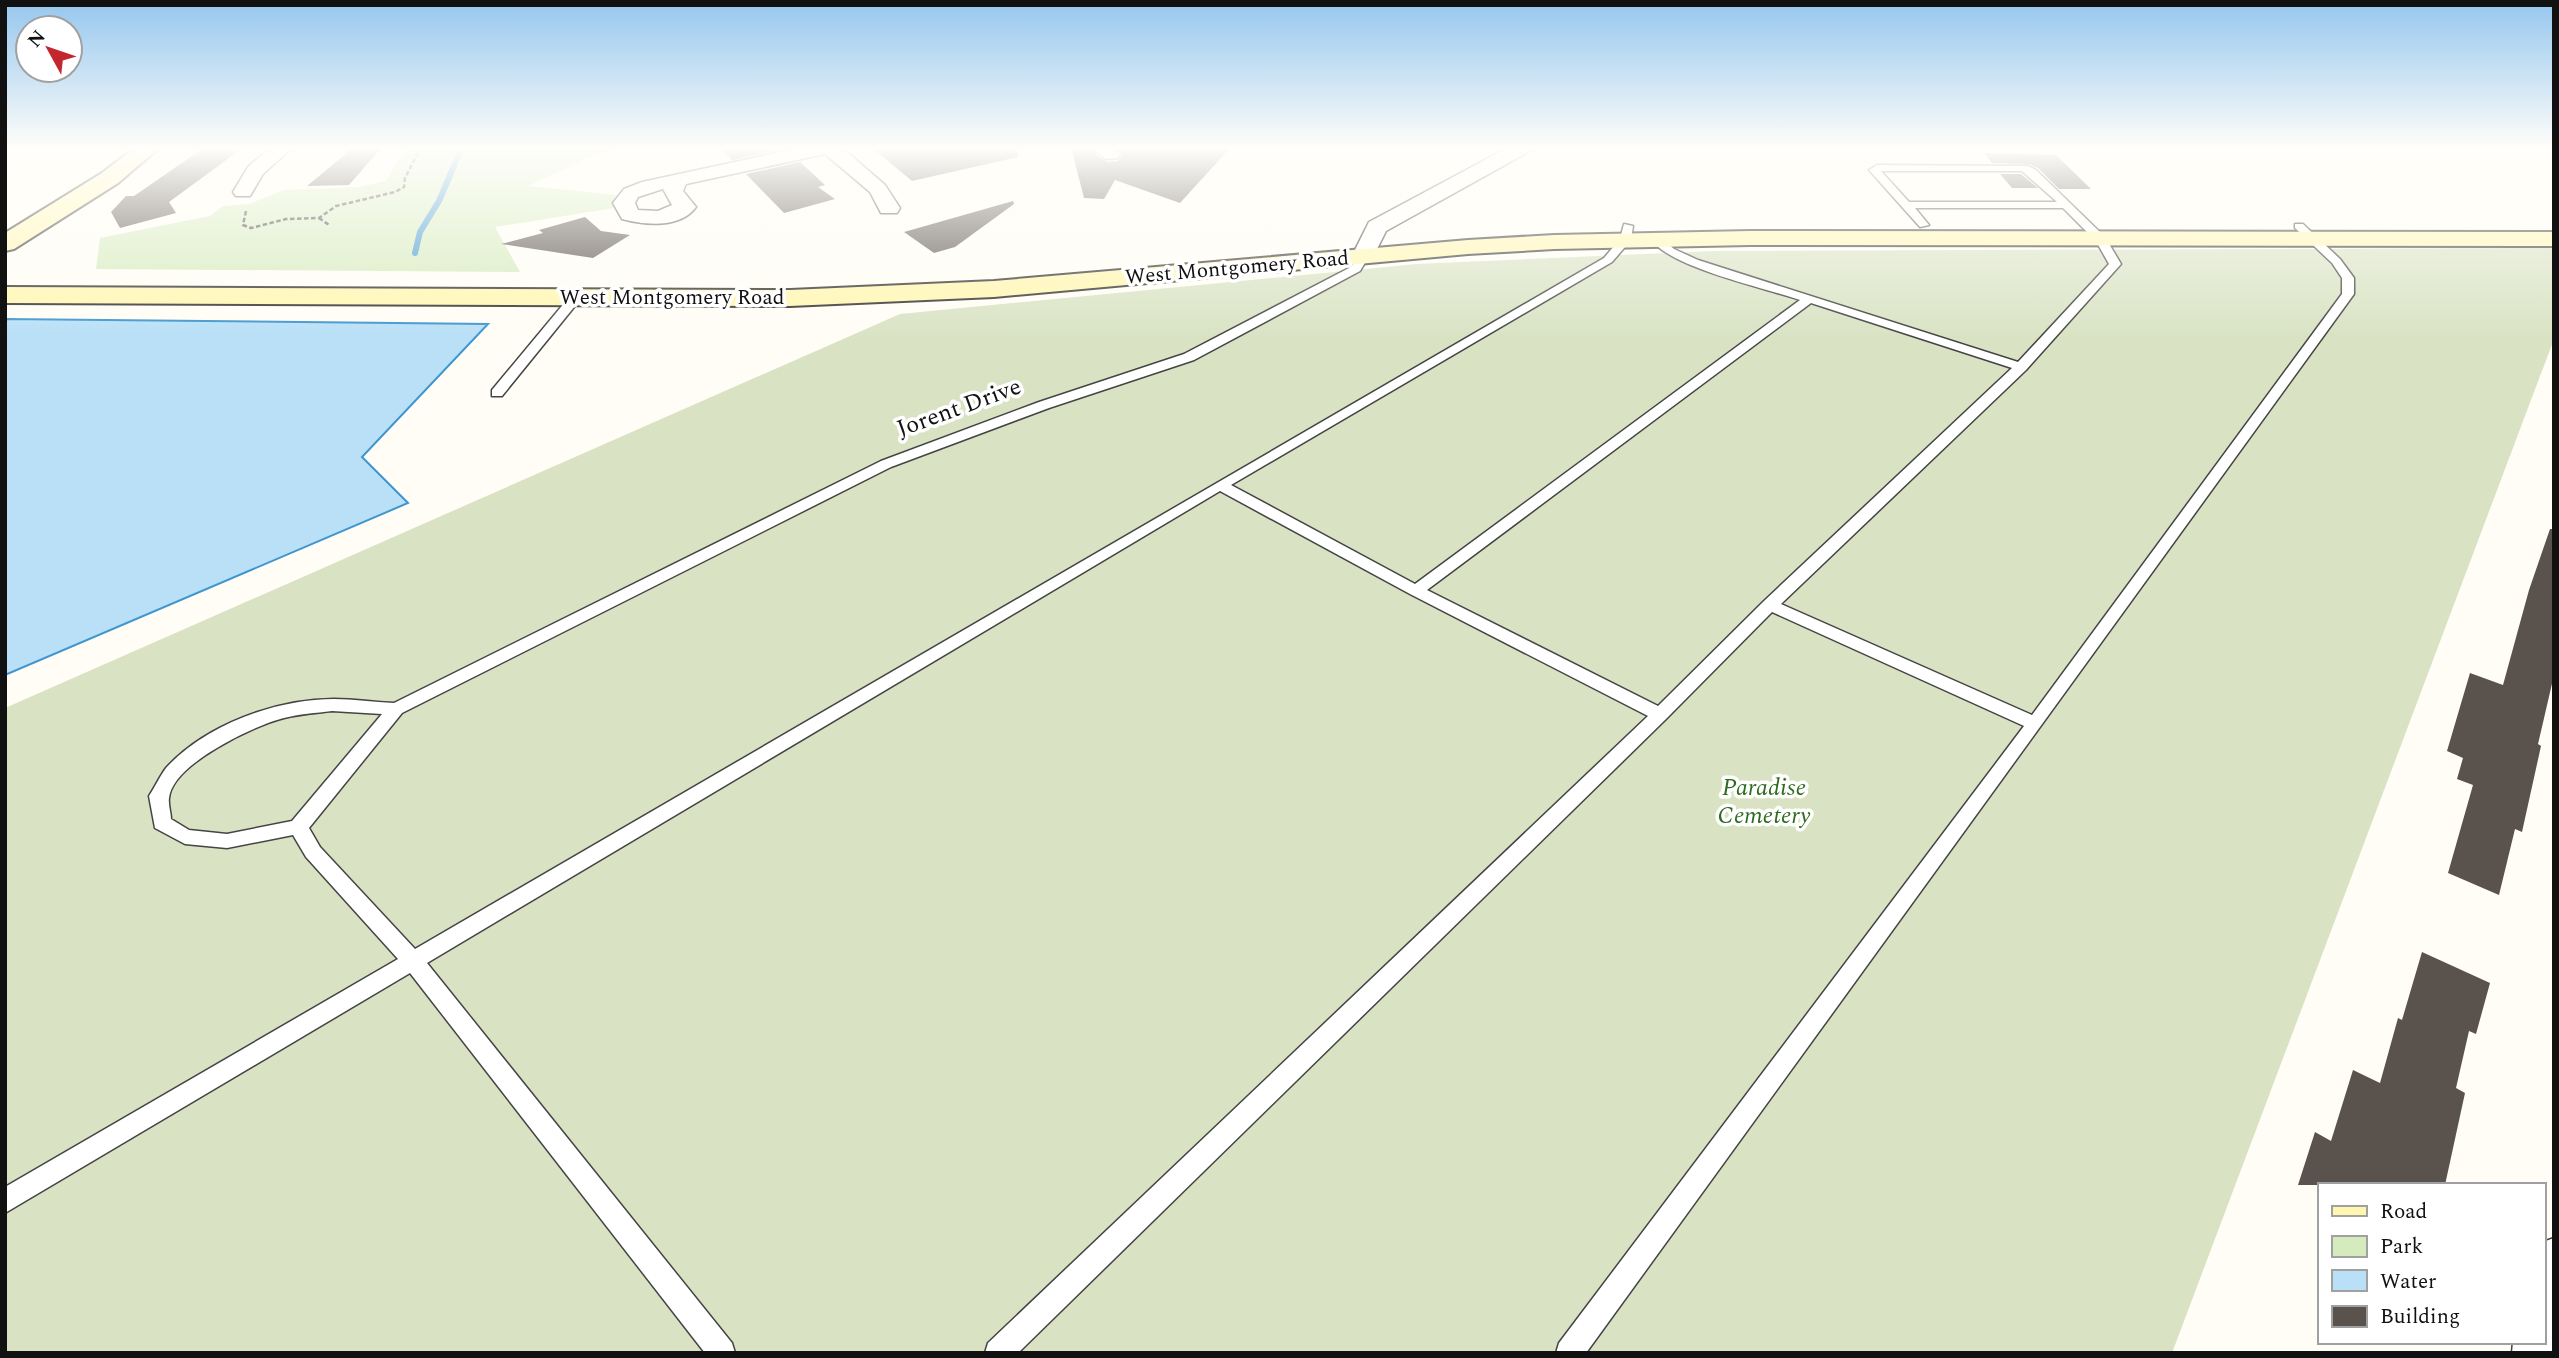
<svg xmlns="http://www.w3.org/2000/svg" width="2559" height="1358" font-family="Spectral,serif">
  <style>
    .green { fill: #d5ebbd }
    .cemetery { fill: #d9e3c4 }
    .water { fill: #b9e0f7; stroke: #3f96cf; stroke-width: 2 }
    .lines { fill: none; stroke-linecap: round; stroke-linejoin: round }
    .stream { stroke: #3f96cf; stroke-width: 6 }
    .building { fill: #5a524d }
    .lane-casing { stroke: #444; stroke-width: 3 }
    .street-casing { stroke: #444; stroke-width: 3 }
    .secondary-casing { stroke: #333; stroke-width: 4 }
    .path { stroke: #333; stroke-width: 2.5; stroke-dasharray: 4.5 2.5; stroke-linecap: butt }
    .lane { fill: #fff; fill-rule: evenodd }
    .street { fill: #fff; fill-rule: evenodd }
    .secondary { fill: #fff6b0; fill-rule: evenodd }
    .labels { text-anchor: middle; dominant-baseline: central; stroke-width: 7; stroke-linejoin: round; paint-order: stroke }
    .far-street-label { font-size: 21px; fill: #111; stroke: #fff }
    .street-label { font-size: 24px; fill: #111; stroke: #fff }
    .park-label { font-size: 24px; font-style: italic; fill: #2f6b1f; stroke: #fff }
  </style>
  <rect width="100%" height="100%" fill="#fffdf5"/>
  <!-- green -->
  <polygon class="green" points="407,147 631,147 595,154 528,186 616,195 613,201 614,208 495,227 520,272 96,269 100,238 210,216 223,206 249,204 284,190 359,187 386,181"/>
  <!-- cemetery -->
  <polygon class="cemetery" points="2554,248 2554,339 2172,1353 5,1353 5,708 900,314 1417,264 1714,251"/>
  <!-- water -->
  <polygon class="water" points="5,319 488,324 362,457 408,503 5,675"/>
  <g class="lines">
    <!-- stream -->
    <polyline class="stream" points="415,253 420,232 439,201 462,147"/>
  </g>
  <!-- building -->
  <g class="building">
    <polygon points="205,147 244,147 169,202 176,213 120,228 111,212 126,196 134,196"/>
    <polygon points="354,147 382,147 349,185 307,186"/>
    <polygon points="719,147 785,147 786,148 732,160"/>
    <polygon points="871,147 1017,147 1018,157 912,181"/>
    <polygon points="1071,147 1090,147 1099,158 1109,162 1117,161 1122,156 1117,147 1231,147 1180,203 1115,180 1104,199 1084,198"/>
    <polygon points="1984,153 2056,155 2091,189 2059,189 2038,168 2029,164 1992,163"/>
    <polygon points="800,162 825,185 818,187 835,199 784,213 746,174"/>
    <polygon points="2000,174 2021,174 2038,188 2012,188"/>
    <polygon points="1013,201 1014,204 955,247 934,253 904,232"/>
    <polygon points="585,217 601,231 630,235 593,258 501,244 543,233 539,230"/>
    <polygon points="2550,529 2554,529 2554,675 2538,744 2541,746 2522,832 2515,829 2499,895 2448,873 2473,785 2457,779 2463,758 2447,751 2470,673 2503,685 2529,590"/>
    <polygon points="2422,952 2490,983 2476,1034 2469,1031 2456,1088 2465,1093 2445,1185 2298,1185 2315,1132 2331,1141 2353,1070 2380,1083 2398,1018 2402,1020"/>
  </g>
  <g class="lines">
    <!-- lane casing -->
    <g class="lane-casing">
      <g id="lane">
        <path d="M1877 165 2028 166 2036 170 2105 237 2121 264 2026 370 1781 604 2032 715 2342 294V278L2332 263 2295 228V224H2303L2340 259 2354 278V294L1586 1353H1556L1559 1343 2024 726 1772 612 1666 719 1018 1353H985L988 1343 1648 716 1410 594 1220 491 427 963 732 1343 735 1353H705L410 973 5 1213V1187L398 959 306 857 293 835 227 848 185 844 155 828 149 796C155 787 160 776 166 768 205 725 276 699 334 699 354 699 374 702 394 703L881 461 1039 402 1184 354 1351 267 1359 254H1367L1369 256 1360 271 1194 360 1049 408 891 467 402 713 309 828 320 847 415 949 1604 258 1620 239 1624 224 1633 226 1631 240 1612 262 1231 485 1415 584 1800 300C1762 287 1675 269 1651 240L1653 238H1661L1674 249 1698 260 2018 362 2109 264 2096 241 2063 208H1915L1929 225 1920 227 1869 170ZM1881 171H2022L2057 202H1909ZM1811 303 2012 368 1764 601 1658 706 1427 590ZM332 711 382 714 292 821 227 834 189 830 171 819C171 813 168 805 169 798 172 764 255 725 284 718 299 714 316 713 332 711Z"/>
        <polygon points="575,294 581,298 579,301 502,396 492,396 492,390 571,295"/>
      </g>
    </g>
    <!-- street casing -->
    <g class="street-casing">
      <g id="street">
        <polygon points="271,147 293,147 263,174 250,196 236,196 233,192 248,167"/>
        <path d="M804 147H841L885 185 900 208 897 213H881L870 192 825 154 686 184 683 191 696 207C680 229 644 225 622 219L613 203 624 189 642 182ZM663 189 672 205 658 211 638 210 635 203 638 197Z"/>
        <path d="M1093 147H1114L1120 154 1117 158C1105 161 1100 157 1093 147Z"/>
        <polygon points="1509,147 1533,147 1530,151 1386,231 1371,261 1355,261 1352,256 1369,222"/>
        <polygon points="2554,1238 2554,1353 2512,1353 2513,1342 2543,1342 2543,1242"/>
      </g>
    </g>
    <!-- secondary casing -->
    <g class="secondary-casing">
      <g id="secondary">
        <polygon points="136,147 160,147 118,183 14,249 5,251 5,233 102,173"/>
        <polygon points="1750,231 2554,232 2554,246 1750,245 1554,249 1468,254 994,297 790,306 5,303 5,287 790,290 994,281 1468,240 1554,235"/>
      </g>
    </g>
    <!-- path -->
    <g class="path">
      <polyline points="246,211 243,225 251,228 286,219 319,218 336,206 395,192 404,187 405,178 421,147"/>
      <polyline points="319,218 329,225"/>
    </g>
    <!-- lane -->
    <use href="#lane" class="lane"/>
    <!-- street -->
    <use href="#street" class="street"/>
    <!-- secondary -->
    <use href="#secondary" class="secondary"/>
  </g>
  <!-- sky -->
  <linearGradient id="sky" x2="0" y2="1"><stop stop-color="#95c6ee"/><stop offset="0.44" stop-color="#fffefa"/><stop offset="1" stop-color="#fffefa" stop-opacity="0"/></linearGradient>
  <rect width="2559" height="337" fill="url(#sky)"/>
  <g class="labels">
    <!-- far-street labels -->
    <g class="far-street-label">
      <text transform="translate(1237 268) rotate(-5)">West Montgomery Road</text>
      <text x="672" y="298">West Montgomery Road</text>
    </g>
    <!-- street labels -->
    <g class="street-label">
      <text transform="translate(959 408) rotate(-20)">Jorent Drive</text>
    </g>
    <!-- park labels -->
    <g class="park-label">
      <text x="1764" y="788">Paradise<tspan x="1764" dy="28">Cemetery</tspan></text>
    </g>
  </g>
  <!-- border -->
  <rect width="2559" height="1358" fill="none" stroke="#111111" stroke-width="14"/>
  <!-- legend -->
  <rect x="2318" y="1183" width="228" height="161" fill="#ffffff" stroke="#a0a0a0" stroke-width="2"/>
  <rect x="2332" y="1206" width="35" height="10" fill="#fff6b0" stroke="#a0a0a0" stroke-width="2"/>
  <text x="2380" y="1218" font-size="21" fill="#111111">Road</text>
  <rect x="2332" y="1236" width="35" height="21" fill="#d5ebbd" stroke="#a0a0a0" stroke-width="2"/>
  <text x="2380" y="1253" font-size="21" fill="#111111">Park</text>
  <rect x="2332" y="1270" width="35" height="21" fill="#b9e0f7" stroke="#a0a0a0" stroke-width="2"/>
  <text x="2380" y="1288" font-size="21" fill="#111111">Water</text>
  <rect x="2332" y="1306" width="35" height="21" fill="#5a524d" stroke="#a0a0a0" stroke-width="2"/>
  <text x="2380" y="1323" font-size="21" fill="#111111">Building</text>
  <!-- north arrow -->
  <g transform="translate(49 49) rotate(310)"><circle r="33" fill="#ffffff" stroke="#a0a0a0" stroke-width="2"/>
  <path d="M0-5L12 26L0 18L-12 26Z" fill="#c4262e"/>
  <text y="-10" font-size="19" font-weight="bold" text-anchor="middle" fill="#111111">N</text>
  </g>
</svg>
